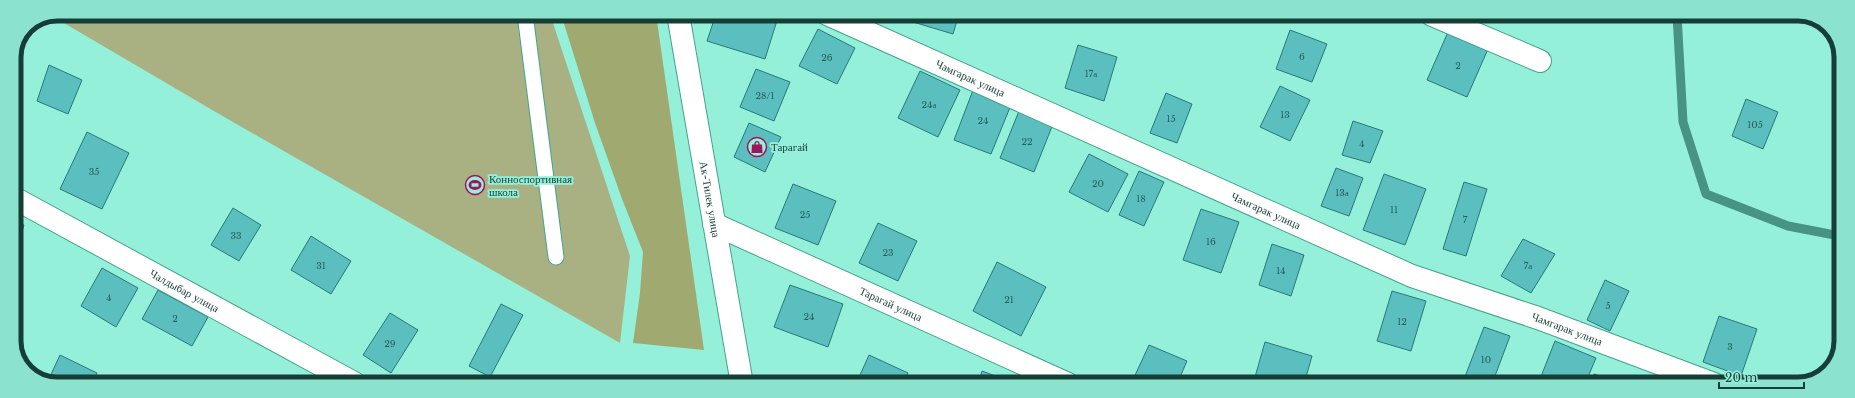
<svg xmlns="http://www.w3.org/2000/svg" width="1855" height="398" font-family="'Libre Baskerville',serif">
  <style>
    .green { fill: #a9b183 }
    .forest { fill: #a0aa70 }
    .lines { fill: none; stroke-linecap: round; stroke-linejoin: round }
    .stream { stroke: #489483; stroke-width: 9 }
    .building { fill: #5bbfc0; stroke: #297879 }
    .service-casing { stroke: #45a28e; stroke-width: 17 }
    .minor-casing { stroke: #45a28e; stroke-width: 24 }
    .service { stroke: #fff; stroke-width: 15 }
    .minor { stroke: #fff; stroke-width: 22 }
    .labels { text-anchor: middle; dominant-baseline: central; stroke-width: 3.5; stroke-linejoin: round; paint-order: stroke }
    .number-label { font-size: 9px; fill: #285e58 }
    .street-label { font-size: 11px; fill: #173e36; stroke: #95f0da }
    .poi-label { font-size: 11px; fill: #173e36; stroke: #95f0da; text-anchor: start }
    .rim { fill: none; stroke: #173e36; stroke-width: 5 }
  </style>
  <rect width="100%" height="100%" fill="#95f0da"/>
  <!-- green -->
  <polygon class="green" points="57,14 550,14 630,256 620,343 219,114 52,16"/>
  <!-- forest -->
  <polygon class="forest" points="561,14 656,14 704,350 633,343 640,293 643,252 622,199 595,123"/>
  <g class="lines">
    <!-- stream -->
    <polyline class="stream" points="1677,15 1683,122 1706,194 1788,226 1840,236"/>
  </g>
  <!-- building -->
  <g class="building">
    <polygon points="716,14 779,14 765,59 707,41"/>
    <polygon points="915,14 959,14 953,34 913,22"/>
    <polygon points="818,29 855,48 837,84 799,66"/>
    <polygon points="1290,30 1327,44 1312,82 1276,69"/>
    <polygon points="1448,32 1488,49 1467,97 1427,80"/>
    <polygon points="1078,45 1117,57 1104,101 1065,88"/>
    <polygon points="49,65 82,80 68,114 37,101"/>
    <polygon points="756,69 790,82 774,121 740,107"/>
    <polygon points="920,71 960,90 938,137 898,118"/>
    <polygon points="975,85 1013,100 991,154 954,140"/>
    <polygon points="1280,86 1310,100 1290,141 1260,127"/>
    <polygon points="1166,93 1192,104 1177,143 1150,133"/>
    <polygon points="1746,99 1778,112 1763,149 1732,136"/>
    <polygon points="1019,111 1053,124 1034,172 1000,158"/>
    <polygon points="14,115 22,118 14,145"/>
    <polygon points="1353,121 1383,131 1370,163 1342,155"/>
    <polygon points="749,123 781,137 765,172 734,157"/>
    <polygon points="87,132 129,153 102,209 60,189"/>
    <polygon points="1089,154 1128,174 1108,212 1069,192"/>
    <polygon points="1336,168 1363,178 1349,216 1321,206"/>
    <polygon points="1139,171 1164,182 1144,226 1119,215"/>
    <polygon points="1384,174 1426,189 1405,245 1363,230"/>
    <polygon points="1464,182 1487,189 1466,256 1443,249"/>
    <polygon points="793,184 836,201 818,245 775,228"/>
    <polygon points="233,208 261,225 239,261 211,245"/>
    <polygon points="1201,209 1239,222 1221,273 1183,260"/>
    <polygon points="14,222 24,225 14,255"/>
    <polygon points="878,223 917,241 898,281 859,263"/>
    <polygon points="311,236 351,261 331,294 291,270"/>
    <polygon points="1523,239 1555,254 1531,293 1501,276"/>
    <polygon points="1272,244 1304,255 1291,296 1259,285"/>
    <polygon points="997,262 1046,287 1021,336 973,311"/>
    <polygon points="102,268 138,288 116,327 81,306"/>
    <polygon points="1605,280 1629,291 1610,331 1587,320"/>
    <polygon points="790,285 843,304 828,347 774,327"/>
    <polygon points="158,290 208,317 192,346 142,319"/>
    <polygon points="1392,291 1426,301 1411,351 1377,341"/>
    <polygon points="501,304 523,315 490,377 469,366"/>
    <polygon points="390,313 418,330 391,373 363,355"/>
    <polygon points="1719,316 1757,329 1741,376 1703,362"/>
    <polygon points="1484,327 1510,336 1492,384 1468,384 1463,382"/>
    <polygon points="1555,341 1596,358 1585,384 1538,384"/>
    <polygon points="1265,342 1312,356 1304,384 1253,384"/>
    <polygon points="1149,345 1187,361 1177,384 1131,384"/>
    <polygon points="60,355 97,373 93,383 47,383"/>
    <polygon points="869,355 908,373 903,384 856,384"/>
    <polygon points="982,371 1017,384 978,384"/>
    <polygon points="1594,374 1623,384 1590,384"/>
  </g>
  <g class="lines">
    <!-- service casing -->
    <g class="service-casing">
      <polyline id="service" points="525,14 556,257"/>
    </g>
    <!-- minor casing -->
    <g class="minor-casing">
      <g id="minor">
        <path id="s1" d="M678 14 742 384"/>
        <path id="s2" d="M827 14 1412 276 1538 318 1714 384"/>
        <polyline points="1432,15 1540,61"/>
        <path id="s3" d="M14 198 354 383"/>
        <path id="s4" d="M714 224 1068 384"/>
      </g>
    </g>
    <!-- service -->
    <use href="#service" class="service"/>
    <!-- minor -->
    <use href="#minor" class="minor"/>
  </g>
  <!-- icons -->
  <defs>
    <g id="shop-ring" transform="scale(1)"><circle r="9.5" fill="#95f0da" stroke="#a1145d" stroke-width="1.5"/><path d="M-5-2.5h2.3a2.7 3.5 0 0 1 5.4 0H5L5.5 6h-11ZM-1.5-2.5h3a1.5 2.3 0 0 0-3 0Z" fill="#a1145d"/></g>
    <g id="stadium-ring" transform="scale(1)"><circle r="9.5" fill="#95f0da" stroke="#a1145d" stroke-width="1.5"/><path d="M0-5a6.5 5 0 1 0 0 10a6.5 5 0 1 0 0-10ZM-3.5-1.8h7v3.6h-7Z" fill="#a1145d"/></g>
  </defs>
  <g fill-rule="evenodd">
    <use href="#shop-ring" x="757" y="147"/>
    <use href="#stadium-ring" x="475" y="185"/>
  </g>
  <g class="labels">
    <!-- number labels -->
    <g class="number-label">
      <text x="1302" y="56">6</text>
      <text x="827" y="57">26</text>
      <text x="1458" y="65">2</text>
      <text x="1091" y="73">17а</text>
      <text x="765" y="95">28/1</text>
      <text x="929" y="104">24а</text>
      <text x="1285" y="114">13</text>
      <text x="1171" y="118">15</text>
      <text x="983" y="120">24</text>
      <text x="1755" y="124">105</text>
      <text x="1027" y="141">22</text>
      <text x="1362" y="143">4</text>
      <text x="94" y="171">35</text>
      <text x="1098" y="183">20</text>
      <text x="1342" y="192">13а</text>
      <text x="1141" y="198">18</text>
      <text x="1394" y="209">11</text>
      <text x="805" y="214">25</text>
      <text x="1465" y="219">7</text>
      <text x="236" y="235">33</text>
      <text x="1211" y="241">16</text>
      <text x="888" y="252">23</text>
      <text x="321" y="265">31</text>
      <text x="1528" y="265">7а</text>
      <text x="1281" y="270">14</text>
      <text x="109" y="297">4</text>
      <text x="1009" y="299">21</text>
      <text x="1608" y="305">5</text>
      <text x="809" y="316">24</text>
      <text x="175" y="318">2</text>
      <text x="1402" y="321">12</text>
      <text x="390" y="343">29</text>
      <text x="1730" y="346">3</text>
      <text x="1486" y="359">10</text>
    </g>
    <!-- street labels -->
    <g class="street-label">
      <text stroke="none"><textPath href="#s2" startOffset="157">Чамгарак улица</textPath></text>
      <text stroke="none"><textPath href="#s1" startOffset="188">Ак-Тилек улица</textPath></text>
      <text stroke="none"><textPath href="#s2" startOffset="481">Чамгарак улица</textPath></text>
      <text stroke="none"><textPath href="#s3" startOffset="194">Чалдыбар улица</textPath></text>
      <text stroke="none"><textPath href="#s4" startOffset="194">Тарагай улица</textPath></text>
      <text stroke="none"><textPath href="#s2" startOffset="805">Чамгарак улица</textPath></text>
    </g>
    <!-- poi labels -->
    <g class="poi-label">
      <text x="771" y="147">Тарагай</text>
      <text x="489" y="179">Конноспортивная<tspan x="489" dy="13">школа</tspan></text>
    </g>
  </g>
  <!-- crop -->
  <path d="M0 0H1855V398H0ZM57 21H1798A36 36 0 0 1 1834 57V341A36 36 0 0 1 1798 377H57A36 36 0 0 1 21 341V57A36 36 0 0 1 57 21Z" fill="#8be2cd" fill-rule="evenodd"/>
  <path class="rim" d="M57 21H1798A36 36 0 0 1 1834 57V341A36 36 0 0 1 1798 377H57A36 36 0 0 1 21 341V57A36 36 0 0 1 57 21Z"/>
  <!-- scale -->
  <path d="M1719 382v6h85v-6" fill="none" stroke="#173e36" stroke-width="2"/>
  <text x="1725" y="382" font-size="12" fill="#173e36" stroke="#95f0da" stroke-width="3" paint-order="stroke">20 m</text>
</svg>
